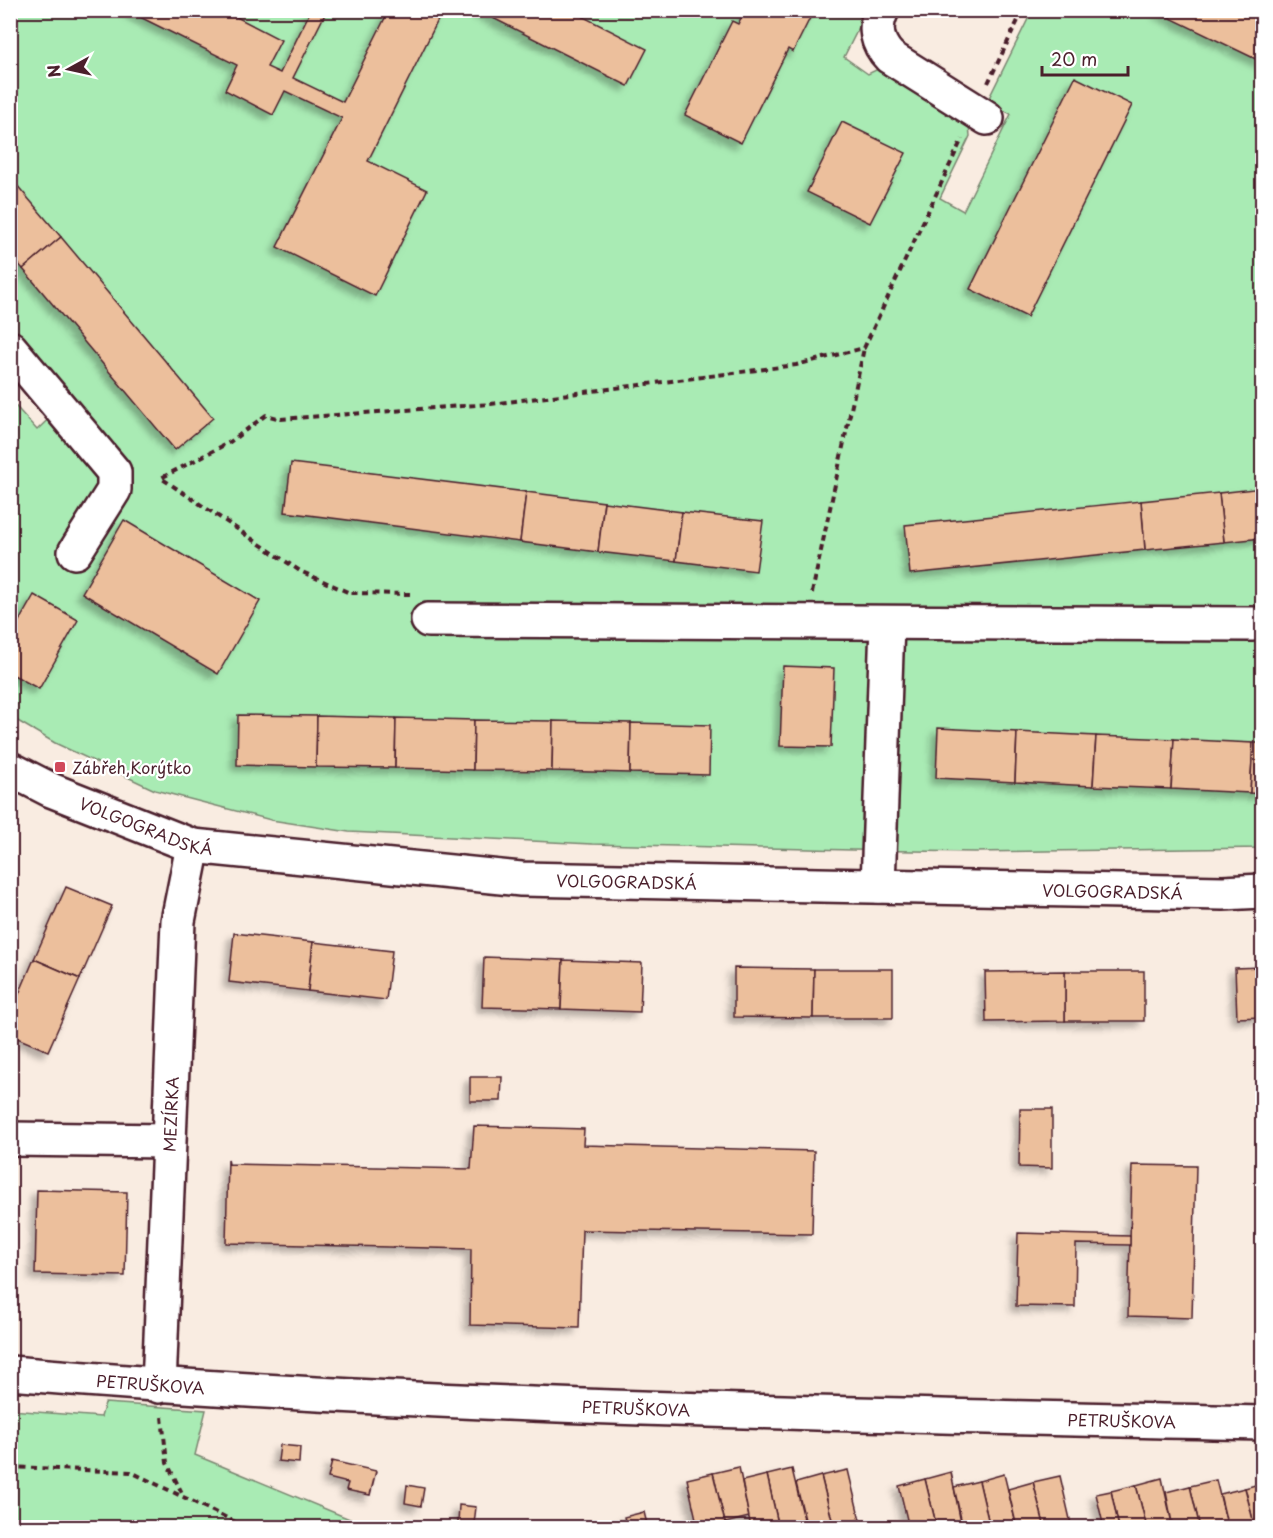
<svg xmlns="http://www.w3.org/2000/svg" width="1273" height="1538" font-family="'Playpen Sans',sans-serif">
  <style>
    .green { fill: #a9ebb4; stroke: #7a8570; stroke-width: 1.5 }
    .building { fill: #ecbf9c; stroke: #4a1f2b; stroke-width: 1.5; filter: url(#shadow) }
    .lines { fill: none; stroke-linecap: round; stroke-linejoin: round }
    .minor-casing { stroke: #4a1f2b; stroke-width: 38 }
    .path { stroke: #4a1f2b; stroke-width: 4; stroke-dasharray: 6 4.5; stroke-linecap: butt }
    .minor { stroke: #fff; stroke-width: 33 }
    .poi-dot { fill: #d1495b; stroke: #fff; stroke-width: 2 }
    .labels { text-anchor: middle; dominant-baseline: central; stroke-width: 4.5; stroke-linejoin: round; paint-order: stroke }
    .poi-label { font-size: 16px; fill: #4a1f2b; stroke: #fff; text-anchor: start }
    .street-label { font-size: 16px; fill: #4a1f2b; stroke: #fff }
  </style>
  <defs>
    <filter id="shadow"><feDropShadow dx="-5.5" dy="5.5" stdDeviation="3" flood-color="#0004"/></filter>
  </defs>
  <rect width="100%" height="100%" fill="#f9ece1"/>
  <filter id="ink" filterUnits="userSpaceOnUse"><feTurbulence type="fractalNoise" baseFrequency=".0167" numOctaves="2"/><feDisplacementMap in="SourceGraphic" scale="12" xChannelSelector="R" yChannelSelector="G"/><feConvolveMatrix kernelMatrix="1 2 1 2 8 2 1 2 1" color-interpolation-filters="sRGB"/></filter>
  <g filter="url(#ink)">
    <!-- green -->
    <g class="green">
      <polygon points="11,11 867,11 844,57 868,74 880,68 968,115 970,136 940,198 963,211 1011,114 987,102 1032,11 1262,11 1262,848 974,852 852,850 592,844 349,832 271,820 155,790 55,743 11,717 10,400 37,430 71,397 11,329"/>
      <polygon points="105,1403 206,1410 195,1455 369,1527 11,1527 11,1410 101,1417"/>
    </g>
    <!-- building -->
    <g class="building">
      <polygon points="133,10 223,10 281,40 267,67 280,73 311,10 327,10 293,78 343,102 389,10 443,10 368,161 427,190 375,296 277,247 342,118 285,91 273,115 225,90 237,65 132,13"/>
      <polygon points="477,10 570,10 647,49 628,86"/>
      <polygon points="745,10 814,10 793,52 788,49 741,143 685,115 732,21 738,24"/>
      <polygon points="1159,10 1262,10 1262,62 1158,12"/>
      <polygon points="1075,77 1132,105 1027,317 970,289"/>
      <polygon points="842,122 906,153 870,223 807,192"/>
      <polygon points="10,177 61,237 23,269 10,254"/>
      <polygon points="61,237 213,418 175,450 23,269"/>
      <polygon points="291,463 526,492 520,542 285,512"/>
      <polygon points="1262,488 1262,538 1224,542 1219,493"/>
      <polygon points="526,492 604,502 598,552 520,542"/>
      <polygon points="1219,493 1224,542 1145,550 1141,501"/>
      <polygon points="1141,501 1145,550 910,574 905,525"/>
      <polygon points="604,502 682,512 676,561 598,552"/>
      <polygon points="682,512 763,521 756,571 676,561"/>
      <polygon points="124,520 260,601 218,674 82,593"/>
      <polygon points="34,595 78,620 39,689 10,673 10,637"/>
      <polygon points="783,666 834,668 831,747 780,746"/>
      <polygon points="238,715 317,716 316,767 237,765"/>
      <polygon points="317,716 396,718 395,768 316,767"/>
      <polygon points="396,718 474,720 473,770 395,768"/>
      <polygon points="474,720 553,721 552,771 473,770"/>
      <polygon points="553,721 631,723 630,773 552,771"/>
      <polygon points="631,723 710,725 709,775 630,773"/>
      <polygon points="938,728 1017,732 1015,782 936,778"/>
      <polygon points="1017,732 1096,736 1093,786 1015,782"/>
      <polygon points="1096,736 1174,739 1171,789 1093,786"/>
      <polygon points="1174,739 1253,743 1250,793 1171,789"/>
      <polygon points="1253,743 1262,743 1262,794 1250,793"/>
      <polygon points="66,887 112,906 80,979 34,959"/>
      <polygon points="234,933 313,942 308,991 229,982"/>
      <polygon points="313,942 392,951 386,1000 308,991"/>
      <polygon points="484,957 563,960 561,1009 482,1007"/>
      <polygon points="34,959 80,979 48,1051 10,1035 10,1015"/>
      <polygon points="563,960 642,963 640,1012 561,1009"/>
      <polygon points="1262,967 1262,1017 1237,1018 1235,968"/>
      <polygon points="734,968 814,969 813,1018 734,1017"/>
      <polygon points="814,969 893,969 893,1018 813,1018"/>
      <rect x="1065" y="971" width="79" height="50"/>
      <polygon points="1065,971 1065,1021 986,1022 985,972"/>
      <polygon points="470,1077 502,1077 501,1101 470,1101"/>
      <polygon points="1020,1109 1052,1109 1052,1168 1019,1167"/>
      <polygon points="474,1126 584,1129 583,1145 814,1151 812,1234 582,1230 579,1328 470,1325 471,1249 226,1243 228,1159 229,1164 471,1169"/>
      <polygon points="1132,1165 1196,1166 1192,1318 1128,1316"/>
      <polygon points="37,1190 127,1192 125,1276 35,1274"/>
      <polygon points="1018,1233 1130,1236 1130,1245 1076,1244 1075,1307 1016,1306"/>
      <polygon points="280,1445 300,1447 299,1463 278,1461"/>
      <polygon points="332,1461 376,1471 370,1495 346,1490 348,1483 328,1478"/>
      <polygon points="739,1467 749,1517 725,1523 726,1527 713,1473"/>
      <polygon points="792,1469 805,1523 803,1519 779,1525 779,1528 767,1475"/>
      <polygon points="848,1470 861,1524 858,1520 834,1528 821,1476"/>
      <polygon points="951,1472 961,1523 937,1528 925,1479"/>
      <polygon points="713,1473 726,1527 724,1523 698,1528 687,1479"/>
      <polygon points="1004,1474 1017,1528 1015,1525 990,1528 979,1481"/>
      <polygon points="767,1475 779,1528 777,1525 751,1528 742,1481"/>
      <polygon points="821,1476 834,1528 807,1528 796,1483"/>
      <polygon points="1060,1476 1072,1528 1045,1528 1033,1482"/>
      <polygon points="1162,1478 1173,1528 1147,1528 1136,1485"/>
      <polygon points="925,1479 937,1528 909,1528 899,1486"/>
      <polygon points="1216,1480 1228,1528 1200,1528 1190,1486"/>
      <polygon points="979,1481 990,1528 963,1528 954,1487"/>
      <polygon points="1033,1482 1045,1528 1017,1528 1008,1489"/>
      <polygon points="1262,1483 1262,1528 1255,1528 1245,1488"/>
      <polygon points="407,1485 424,1488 421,1506 405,1503"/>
      <polygon points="1136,1485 1147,1528 1119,1528 1111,1491"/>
      <polygon points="1190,1486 1200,1528 1173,1528 1166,1492"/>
      <polygon points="1245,1488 1255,1528 1228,1528 1220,1494"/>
      <polygon points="1111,1491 1119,1528 1104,1528 1096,1494"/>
      <polygon points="459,1505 476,1507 474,1524 458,1523"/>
      <polygon points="644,1512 648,1528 627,1528 624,1517"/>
    </g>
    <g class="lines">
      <!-- minor casing -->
      <g class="minor-casing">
        <g id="minor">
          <path d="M882 10C873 27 877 44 890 57L987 118"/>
          <polyline points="10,348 114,472 114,490 75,552"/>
          <polyline points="428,620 1253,624"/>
          <path id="s1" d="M10 769 51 790 193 846 521 879 1223 893 1262 891"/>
          <polyline points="878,886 887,624"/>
          <polyline points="10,1139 168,1141"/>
          <path id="s2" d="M10 1373C427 1408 845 1414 1262 1423"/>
          <path id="s3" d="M159 1386 178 921 193 846"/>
        </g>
      </g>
      <!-- path -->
      <g class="path">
        <polyline points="988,83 1023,10"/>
        <polyline points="812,593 864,348"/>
        <polyline points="410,594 350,593 300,571 161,478 230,442 266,415 281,419 491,404 796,365 864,348 962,139"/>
        <polyline points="162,1417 167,1463 183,1495"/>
        <polyline points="10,1467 131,1472 248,1528"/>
      </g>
      <!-- minor -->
      <use href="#minor" class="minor"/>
    </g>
  </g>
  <!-- markers -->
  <rect class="poi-dot" x="54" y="761" width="12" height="12" rx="3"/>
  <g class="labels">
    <!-- poi labels -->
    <g class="poi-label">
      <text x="72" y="767">Zábřeh,Korýtko</text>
    </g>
    <!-- street labels -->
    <g class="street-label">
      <text stroke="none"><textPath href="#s1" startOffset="148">VOLGOGRADSKÁ</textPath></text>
      <text stroke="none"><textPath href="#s1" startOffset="634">VOLGOGRADSKÁ</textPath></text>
      <text stroke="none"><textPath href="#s1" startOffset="1120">VOLGOGRADSKÁ</textPath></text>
      <text stroke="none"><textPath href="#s3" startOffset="272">MEZÍRKA</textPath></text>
      <text stroke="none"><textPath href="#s2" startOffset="141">PETRUŠKOVA</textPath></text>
      <text stroke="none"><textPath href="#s2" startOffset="627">PETRUŠKOVA</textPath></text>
      <text stroke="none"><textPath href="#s2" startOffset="1113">PETRUŠKOVA</textPath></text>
    </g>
  </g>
  <!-- margin -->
  <rect width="1273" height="1538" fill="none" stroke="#fff" stroke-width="36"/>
  <rect x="18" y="18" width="1237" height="1502" fill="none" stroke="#4a1f2b" stroke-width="2" filter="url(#ink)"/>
  <!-- north arrow -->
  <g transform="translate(69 69) rotate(262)" stroke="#ffffff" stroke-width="4.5" paint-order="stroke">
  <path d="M0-4.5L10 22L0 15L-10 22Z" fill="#4a1f2b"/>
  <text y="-9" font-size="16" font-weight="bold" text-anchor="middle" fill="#4a1f2b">N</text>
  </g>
  <!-- scale -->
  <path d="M1042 66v9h86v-9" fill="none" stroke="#4a1f2b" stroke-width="3"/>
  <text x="1051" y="66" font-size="18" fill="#4a1f2b" stroke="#ffffff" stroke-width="4.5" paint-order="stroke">20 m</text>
</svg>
